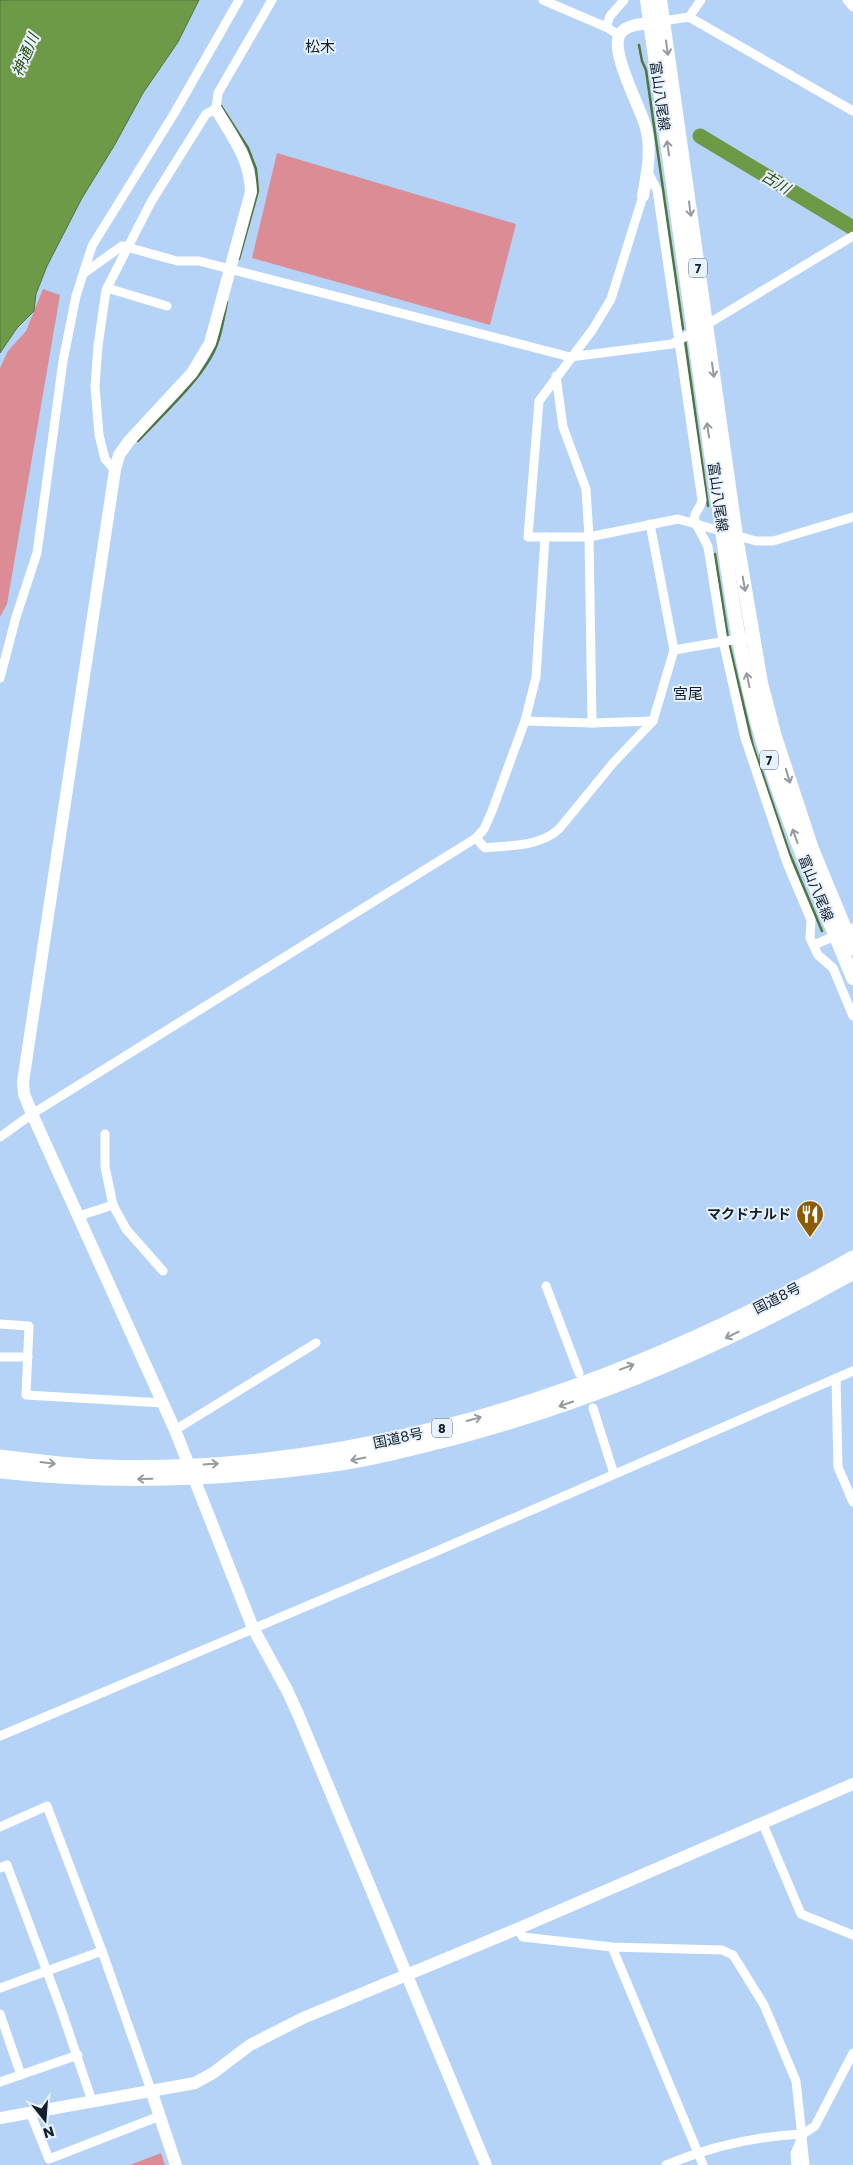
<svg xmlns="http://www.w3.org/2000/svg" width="853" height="2165" font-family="Poppins,'Noto Sans JP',sans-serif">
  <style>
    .green { fill: #db8c95 }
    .water { fill: #6c9a46; stroke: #51753e }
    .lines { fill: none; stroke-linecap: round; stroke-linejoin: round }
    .stream { stroke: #51753e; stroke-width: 2.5 }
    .river { stroke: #6c9a46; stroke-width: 15 }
    .street { stroke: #fff; stroke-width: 9 }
    .secondary { stroke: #fff; stroke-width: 12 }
    .primary { stroke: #fff; stroke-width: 14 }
    .highway { stroke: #fff; stroke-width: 15 }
    .oneway { stroke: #959aa0 }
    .labels { text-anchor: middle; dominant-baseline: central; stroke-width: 4; stroke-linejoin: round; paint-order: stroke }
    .shield { fill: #e8f2fd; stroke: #535e6a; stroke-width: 1 }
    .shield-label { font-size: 12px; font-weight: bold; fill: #131e2b }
    .street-label { font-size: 14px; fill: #131e2b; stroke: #e8f2fd }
    .poi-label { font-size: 14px; font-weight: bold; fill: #131e2b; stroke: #e8f2fd; text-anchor: end }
    .neighbourhood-label { font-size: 15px; fill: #131e2b; stroke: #e8f2fd }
    .water-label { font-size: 15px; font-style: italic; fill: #2d4b0f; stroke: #e8f2fd }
  </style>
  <rect width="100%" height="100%" fill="#b5d3f7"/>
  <!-- green -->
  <g class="green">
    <polygon points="277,153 516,224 490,325 252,258"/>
    <polygon points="43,289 60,295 7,604 0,617 0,368 8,351 26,331"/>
    <polygon points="161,2153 165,2165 130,2165"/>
  </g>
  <!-- water -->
  <polygon class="water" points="0,0 199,0 178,42 143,93 114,146 82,198 47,266 36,294 34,311 17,328 0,353"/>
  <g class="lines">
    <!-- stream -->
    <g class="stream">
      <polyline points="639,45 642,61 646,70 683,329"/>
      <polyline points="221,106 248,148 256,169 258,191 239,259"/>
      <polyline points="685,340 708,506"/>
      <path d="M138 441C162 415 205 377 217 344 222 331 224 316 227 302"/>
      <polyline points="715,554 728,638"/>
      <polyline points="729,643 753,746 789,852 822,931"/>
    </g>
    <!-- river -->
    <polyline class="river" points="700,136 853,228"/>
    <!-- street -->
    <g class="street">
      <polyline points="543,0 606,27 619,35"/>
      <polyline points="847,0 853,7"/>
      <polyline points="689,17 853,111"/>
      <polyline points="663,21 689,17 701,0"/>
      <polyline points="606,27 610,16 624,0"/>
      <path d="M648 172 657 190 702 500C701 507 697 509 695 515 692 522 705 538 708 547L723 641 745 738 787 863 811 920 810 938 818 955 833 968 853 1016"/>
      <polyline points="643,196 611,299 593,329 539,401 528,537 589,537 678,519 756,541 773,541 853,517"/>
      <polyline points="84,273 122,246 127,247 177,261 199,261 570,357 672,344 706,325 853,236"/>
      <polyline points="107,288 167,306"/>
      <polyline points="556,376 563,427 586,489 589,537 592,723"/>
      <polyline points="115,470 105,459 99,435 95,386 98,346 106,290 151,202 206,114 216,109 218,93 272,0"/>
      <polyline points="650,524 674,650"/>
      <polyline points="0,678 16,617 37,553 63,361 76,296 92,246 175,112 239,0"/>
      <polyline points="525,721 592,723 653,721"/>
      <path d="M476 838 485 848C511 845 539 847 559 829L614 762 653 721 674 650 744 638"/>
      <polyline points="814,945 853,928"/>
      <polyline points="105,1134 105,1167 113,1205"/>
      <polyline points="0,1137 32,1114 476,838 484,829 492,811 525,721 536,677 545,537"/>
      <polyline points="79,1216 113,1205 126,1229 163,1271"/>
      <polyline points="546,1286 579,1373"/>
      <polyline points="0,1324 29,1326 26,1395 163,1403"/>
      <polyline points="0,1357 28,1357"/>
      <polyline points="836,1378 838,1467 853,1502"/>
      <polyline points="593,1408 614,1474"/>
      <polyline points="175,1430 316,1343"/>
      <polyline points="0,1736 437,1551 853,1371"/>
      <polyline points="762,1822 801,1914 853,1935"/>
      <polyline points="0,1827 47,1806 102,1951 151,2090"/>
      <polyline points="0,1868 7,1865 61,2009 92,2101"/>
      <polyline points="517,1929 523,1937 612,1947 722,1950 733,1955 764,2005 796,2081 805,2165"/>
      <polyline points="612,1947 703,2165"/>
      <polyline points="0,1988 102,1951"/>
      <polyline points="0,2014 21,2075"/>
      <polyline points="0,2082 78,2055"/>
      <polyline points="30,2112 49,2159 160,2116"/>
      <path d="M666 2165C709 2147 756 2136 803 2134"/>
      <polyline points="796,2165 795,2154 803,2134 815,2126 853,2053"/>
    </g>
    <!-- secondary -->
    <g class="secondary">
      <path d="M216 109C233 138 250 158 251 192L210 343 192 373 129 441 119 455 115 470 23 1082 24 1094 32 1114 175 1430 253 1628 287 1690 298 1714 486 2165"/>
      <path d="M643 196C647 174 652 151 646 128 641 108 609 51 620 34 627 23 647 24 659 22"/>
      <polyline points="151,2090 176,2165"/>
      <polyline points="0,2118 195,2083 213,2073 250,2045 303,2018 517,1929 853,1784"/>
    </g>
    <!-- primary -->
    <g class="primary">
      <path d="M647 0C668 153 690 306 712 460 726 554 736 651 763 742 787 823 821 900 853 978"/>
      <polyline points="660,0 736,536 761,683 775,737 812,849 853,948"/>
    </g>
    <!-- highway -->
    <g class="highway">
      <path d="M0 1457C34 1461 68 1466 103 1467 329 1474 552 1410 754 1310 787 1293 821 1277 853 1258"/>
      <path d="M0 1471C109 1483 218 1480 326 1465 369 1460 411 1448 453 1438 593 1401 727 1344 853 1272"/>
    </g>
  </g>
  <!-- one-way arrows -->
  <defs><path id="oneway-shaft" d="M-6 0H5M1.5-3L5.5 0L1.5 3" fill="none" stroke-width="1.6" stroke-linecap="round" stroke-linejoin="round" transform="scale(1.25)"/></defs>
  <g class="oneway">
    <use href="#oneway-shaft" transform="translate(667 48) rotate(82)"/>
    <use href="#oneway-shaft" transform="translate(668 148) rotate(-98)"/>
    <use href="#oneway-shaft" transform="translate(690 209) rotate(82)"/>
    <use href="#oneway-shaft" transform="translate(713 370) rotate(82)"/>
    <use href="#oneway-shaft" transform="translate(708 430) rotate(-98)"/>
    <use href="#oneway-shaft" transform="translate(744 584) rotate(80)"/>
    <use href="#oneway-shaft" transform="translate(748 680) rotate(-102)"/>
    <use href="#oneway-shaft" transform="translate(788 776) rotate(73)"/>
    <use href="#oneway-shaft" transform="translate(795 836) rotate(-110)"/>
    <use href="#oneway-shaft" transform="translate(732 1335) rotate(154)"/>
    <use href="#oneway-shaft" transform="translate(627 1367) rotate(-21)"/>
    <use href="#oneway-shaft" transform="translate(566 1404) rotate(161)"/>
    <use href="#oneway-shaft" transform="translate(474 1419) rotate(-15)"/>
    <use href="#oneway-shaft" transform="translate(358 1459) rotate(169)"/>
    <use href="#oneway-shaft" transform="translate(48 1463) rotate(7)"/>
    <use href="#oneway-shaft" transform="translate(211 1464) rotate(-4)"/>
    <use href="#oneway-shaft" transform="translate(145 1479) rotate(179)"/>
  </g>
  <!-- icons -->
  <defs>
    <g id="restaurant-pin" transform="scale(1.4375)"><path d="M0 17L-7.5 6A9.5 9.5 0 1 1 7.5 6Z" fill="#8c5b04" stroke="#e8f2fd"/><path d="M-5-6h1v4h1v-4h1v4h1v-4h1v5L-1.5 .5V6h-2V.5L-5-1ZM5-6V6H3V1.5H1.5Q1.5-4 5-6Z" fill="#fff"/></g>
  </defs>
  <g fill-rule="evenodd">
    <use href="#restaurant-pin" x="810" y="1214"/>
  </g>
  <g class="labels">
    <!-- shield labels -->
    <g class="shield">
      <rect x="689" y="258.5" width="18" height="19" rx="4"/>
      <rect x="760" y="750.5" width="18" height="19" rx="4"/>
      <rect x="432" y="1418.5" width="20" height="19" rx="4"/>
    </g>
    <g class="shield-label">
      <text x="698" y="268">7</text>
      <text x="769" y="760">7</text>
      <text x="442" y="1428">8</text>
    </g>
    <!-- street labels -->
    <g class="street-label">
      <text transform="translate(660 96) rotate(82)">富山八尾線</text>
      <text transform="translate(718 497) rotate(82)">富山八尾線</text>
      <text transform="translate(816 888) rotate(68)">富山八尾線</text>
      <text transform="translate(777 1298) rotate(-27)">国道8号</text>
      <text transform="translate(398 1438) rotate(-12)">国道8号</text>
    </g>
    <!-- poi labels -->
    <g class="poi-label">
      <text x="791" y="1214">マクドナルド</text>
    </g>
    <!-- neighbourhood labels -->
    <g class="neighbourhood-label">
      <text x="320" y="46">松木</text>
      <text x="688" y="693">宮尾</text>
    </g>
    <!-- water labels -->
    <g class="water-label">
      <text transform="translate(25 55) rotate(-67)">神通川</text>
      <text transform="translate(776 182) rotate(31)">古川</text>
    </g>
  </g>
  <!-- north arrow -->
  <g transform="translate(45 2120) rotate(163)" stroke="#e8f2fd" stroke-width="4" paint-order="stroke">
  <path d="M0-4L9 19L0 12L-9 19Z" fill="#131e2b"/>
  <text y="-8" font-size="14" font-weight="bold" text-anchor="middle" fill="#131e2b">N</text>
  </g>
</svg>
